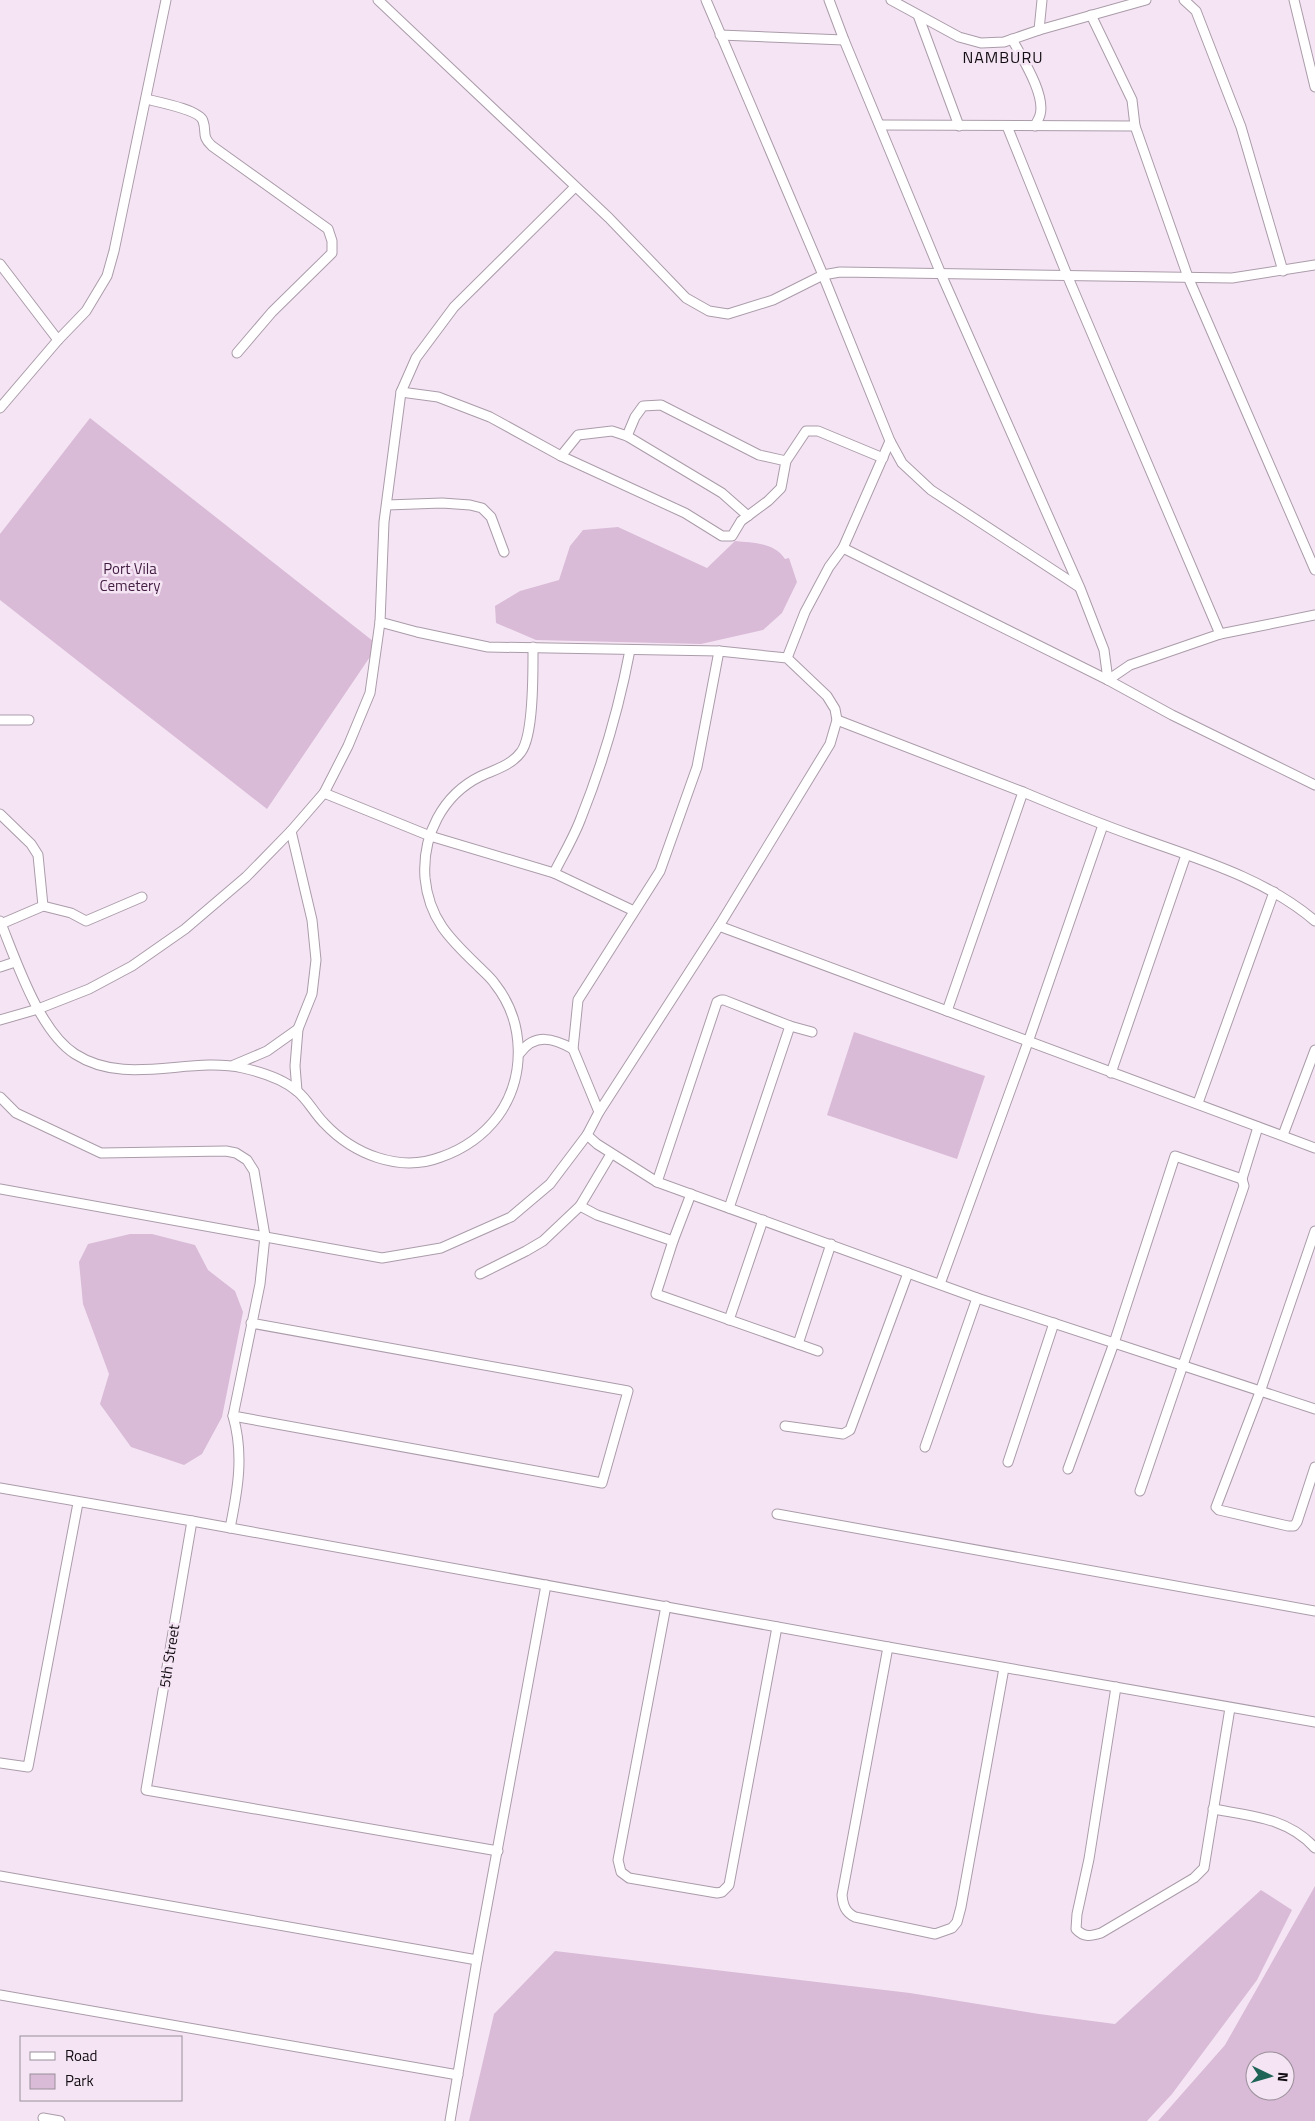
<svg xmlns="http://www.w3.org/2000/svg" width="1315" height="2121" font-family="'Titillium Web',sans-serif">
  <style>
    .green { fill: #d9bbd7; fill-rule: evenodd }
    .lines { fill: none; stroke-linecap: round; stroke-linejoin: round }
    .street-casing { stroke: #ab9caa; stroke-width: 11 }
    .street { stroke: #fff; stroke-width: 9 }
    .labels { text-anchor: middle; dominant-baseline: central; stroke-width: 5; stroke-linejoin: round; paint-order: stroke }
    .park-label { font-size: 15px; fill: #421c42; stroke: #f5e5f4 }
    .street-label { font-size: 15px; fill: #120d12; stroke: #f5e5f4 }
    .neighbourhood-label { font-size: 16px; letter-spacing: 1px; fill: #120d12; stroke: #f5e5f4 }
  </style>
  <rect width="100%" height="100%" fill="#f5e5f4"/>
  <!-- green -->
  <g class="green">
    <polygon points="90,418 378,645 267,809 0,600 0,534"/>
    <path d="M618 527 707 568 735 541C753 543 774 542 785 559L789 558 797 582 782 613 763 630 701 644 536 640 496 623 495 606 520 591 559 580 570 546 583 530Z"/>
    <polygon points="854,1032 985,1076 957,1159 827,1115"/>
    <polygon points="130,1234 152,1234 195,1245 208,1270 235,1291 243,1312 222,1417 202,1454 184,1465 131,1447 100,1404 109,1374 83,1304 79,1262 88,1244"/>
    <path d="M1315 1886V2121H1158L1225 2045ZM1255 2061H1285V2091H1255Z"/>
    <polygon points="1261,1890 1292,1910 1257,1980 1172,2094 1147,2121 469,2121 494,2014 555,1951 910,1993 1039,2014 1115,2024"/>
  </g>
  <g class="lines">
    <!-- street casing -->
    <g class="street-casing">
      <g id="street">
        <polyline points="378,0 609,218 686,298 709,311 728,314 773,300 823,275 840,272 1232,278 1315,265"/>
        <polyline points="706,0 823,275 890,441 902,463 931,490 1079,587"/>
        <polyline points="829,0 844,40 941,274 1080,588 1104,650 1108,680"/>
        <polyline points="891,0 959,37 981,43 1004,42 1039,30 1146,0"/>
        <polyline points="1184,0 1196,11 1241,127 1283,271"/>
        <polyline points="1294,0 1315,87"/>
        <polyline points="918,15 959,126"/>
        <polyline points="1091,15 1132,100 1135,126 1188,277 1315,570"/>
        <polyline points="1039,30 1042,0"/>
        <polyline points="720,35 844,40"/>
        <path d="M1012 39C1022 58 1046 95 1040 115 1039 119 1036 123 1035 126"/>
        <path d="M146 99C158 102 200 110 203 121 207 132 201 136 212 146L328 229 332 241V253L272 312 237 353"/>
        <polyline points="881,125 1135,126"/>
        <polyline points="1007,126 1067,275 1220,634"/>
        <polyline points="0,264 58,340"/>
        <polyline points="401,392 438,397 490,417 561,456 685,513 722,536 732,536 741,521 768,501 781,488 786,461 806,431 818,431 883,458"/>
        <polyline points="0,408 58,340 86,311 107,276 114,251 166,0"/>
        <polyline points="627,436 635,417 643,406 661,405 759,455 786,461"/>
        <polyline points="561,456 578,435 612,431 627,436 722,493 748,516"/>
        <polyline points="387,505 442,503 470,505 482,508 491,517 504,552"/>
        <polyline points="843,548 1108,680 1172,715 1315,785"/>
        <path d="M630 650C619 708 603 763 581 818 574 837 563 855 554 873L634 911"/>
        <polyline points="787,658 805,612 829,567 843,548 890,441"/>
        <polyline points="1108,680 1130,665 1220,634 1315,615"/>
        <polyline points="0,720 29,720"/>
        <polyline points="837,720 1023,792"/>
        <polyline points="324,793 430,836 554,873"/>
        <polyline points="0,814 31,844 38,855 43,906"/>
        <polyline points="291,831 312,920 316,960 312,994 298,1029 295,1066 297,1091"/>
        <path d="M0 921C16 960 39 1031 75 1054 126 1087 188 1056 243 1068 261 1072 283 1079 297 1091 308 1100 314 1113 324 1123 353 1154 399 1173 441 1157 464 1149 483 1136 498 1116 526 1077 525 1022 495 984 491 978 484 972 479 967 451 940 429 920 425 878 422 836 442 795 481 776 494 770 512 765 521 752 534 735 533 671 533 647"/>
        <polyline points="1,924 43,906 71,913 86,921 142,897"/>
        <polyline points="719,926 1315,1148"/>
        <polyline points="0,967 15,962"/>
        <path d="M947 1011 1023 792C1061 808 1098 823 1137 837 1198 859 1265 878 1315 921"/>
        <polyline points="0,1020 38,1009 89,989 132,966 185,929 246,877 291,831 324,793 348,746 370,693 380,622 384,522 401,392 416,358 454,307 575,187"/>
        <path d="M520 1053C535 1033 553 1038 573 1049"/>
        <polyline points="234,1065 267,1051 298,1029"/>
        <polyline points="1111,1073 1186,855"/>
        <polyline points="0,1097 16,1113 101,1153 226,1151 236,1153 247,1160 254,1171 265,1236 260,1284 233,1416 602,1483 628,1391 251,1323"/>
        <polyline points="1198,1103 1274,892"/>
        <polyline points="599,1112 573,1049 578,1000 660,871 697,767 719,651"/>
        <polyline points="587,1135 597,1144 657,1182 977,1298 1315,1409"/>
        <polyline points="1283,1135 1315,1050"/>
        <polyline points="611,1154 580,1206 597,1215 673,1241"/>
        <polyline points="657,1182 717,1002 721,1000 724,1000 790,1026 812,1032"/>
        <polyline points="0,1189 382,1258 441,1248 511,1217 550,1184 587,1135 599,1112 719,926 830,744 837,720 835,709 827,696 787,658 719,651 488,647 417,632 380,622"/>
        <polyline points="691,1194 673,1241 656,1294 818,1351"/>
        <polyline points="729,1208 790,1026"/>
        <polyline points="1315,1231 1260,1392 1216,1507 1219,1510 1288,1526 1294,1526 1297,1522 1315,1467"/>
        <polyline points="480,1274 526,1251 543,1241 580,1206"/>
        <polyline points="940,1284 1028,1042 1103,825"/>
        <polyline points="729,1320 763,1220"/>
        <polyline points="798,1344 831,1244"/>
        <polyline points="785,1426 843,1434 850,1430 908,1273"/>
        <polyline points="925,1447 977,1298"/>
        <polyline points="1008,1462 1054,1323"/>
        <polyline points="1068,1469 1114,1343 1175,1156 1242,1179"/>
        <polyline points="0,1488 192,1521 888,1647 1315,1722"/>
        <polyline points="1140,1491 1244,1186 1242,1179 1258,1127"/>
        <polyline points="777,1514 1315,1611"/>
        <polyline points="192,1521 146,1790 498,1851"/>
        <path d="M230 1528C238 1489 244 1454 233 1416"/>
        <polyline points="666,1606 618,1860 621,1872 629,1878 717,1893 722,1892 729,1885 777,1627"/>
        <path d="M888 1647 842 1895C843 1905 845 1912 855 1917L935 1934 952 1928 957 1922 961 1907 1004 1668"/>
        <path d="M1116 1687 1089 1859 1077 1914 1076 1929C1084 1938 1091 1936 1101 1933L1194 1878 1204 1868 1230 1708"/>
        <polyline points="0,1763 28,1767 78,1503"/>
        <path d="M1213 1809C1252 1816 1288 1818 1315 1848"/>
        <polyline points="0,1876 477,1960"/>
        <polyline points="0,1995 458,2075"/>
        <polyline points="43,2118 60,2121"/>
        <polyline points="450,2121 477,1960 546,1585"/>
      </g>
    </g>
    <!-- street -->
    <use href="#street" class="street"/>
  </g>
  <g class="labels">
    <!-- park labels -->
    <g class="park-label">
      <text x="130" y="568">Port Vila<tspan x="130" dy="17">Cemetery</tspan></text>
    </g>
    <!-- street labels -->
    <g class="street-label">
      <text transform="translate(169 1656) rotate(-81)">5th Street</text>
    </g>
    <!-- neighbourhood labels -->
    <g class="neighbourhood-label">
      <text x="1003" y="57">NAMBURU</text>
    </g>
  </g>
  <!-- legend -->
  <rect x="20" y="2036" width="162" height="65" fill="#f5e5f4" stroke="#9a8f9a"/>
  <rect x="30" y="2052" width="25" height="8" fill="#ffffff" stroke="#9a8f9a"/>
  <text x="65" y="2061" font-size="15" fill="#120d12">Road</text>
  <rect x="30" y="2074" width="25" height="15" fill="#d9bbd7" stroke="#9a8f9a"/>
  <text x="65" y="2086" font-size="15" fill="#120d12">Park</text>
  <!-- north arrow -->
  <g transform="translate(1270 2076) rotate(95)"><circle r="24" fill="#f5e5f4" stroke="#9a8f9a"/>
  <path d="M0-4L9 19L0 12L-9 19Z" fill="#1f6457"/>
  <text y="-8" font-size="14" font-weight="bold" text-anchor="middle" fill="#120d12">N</text>
  </g>
</svg>
